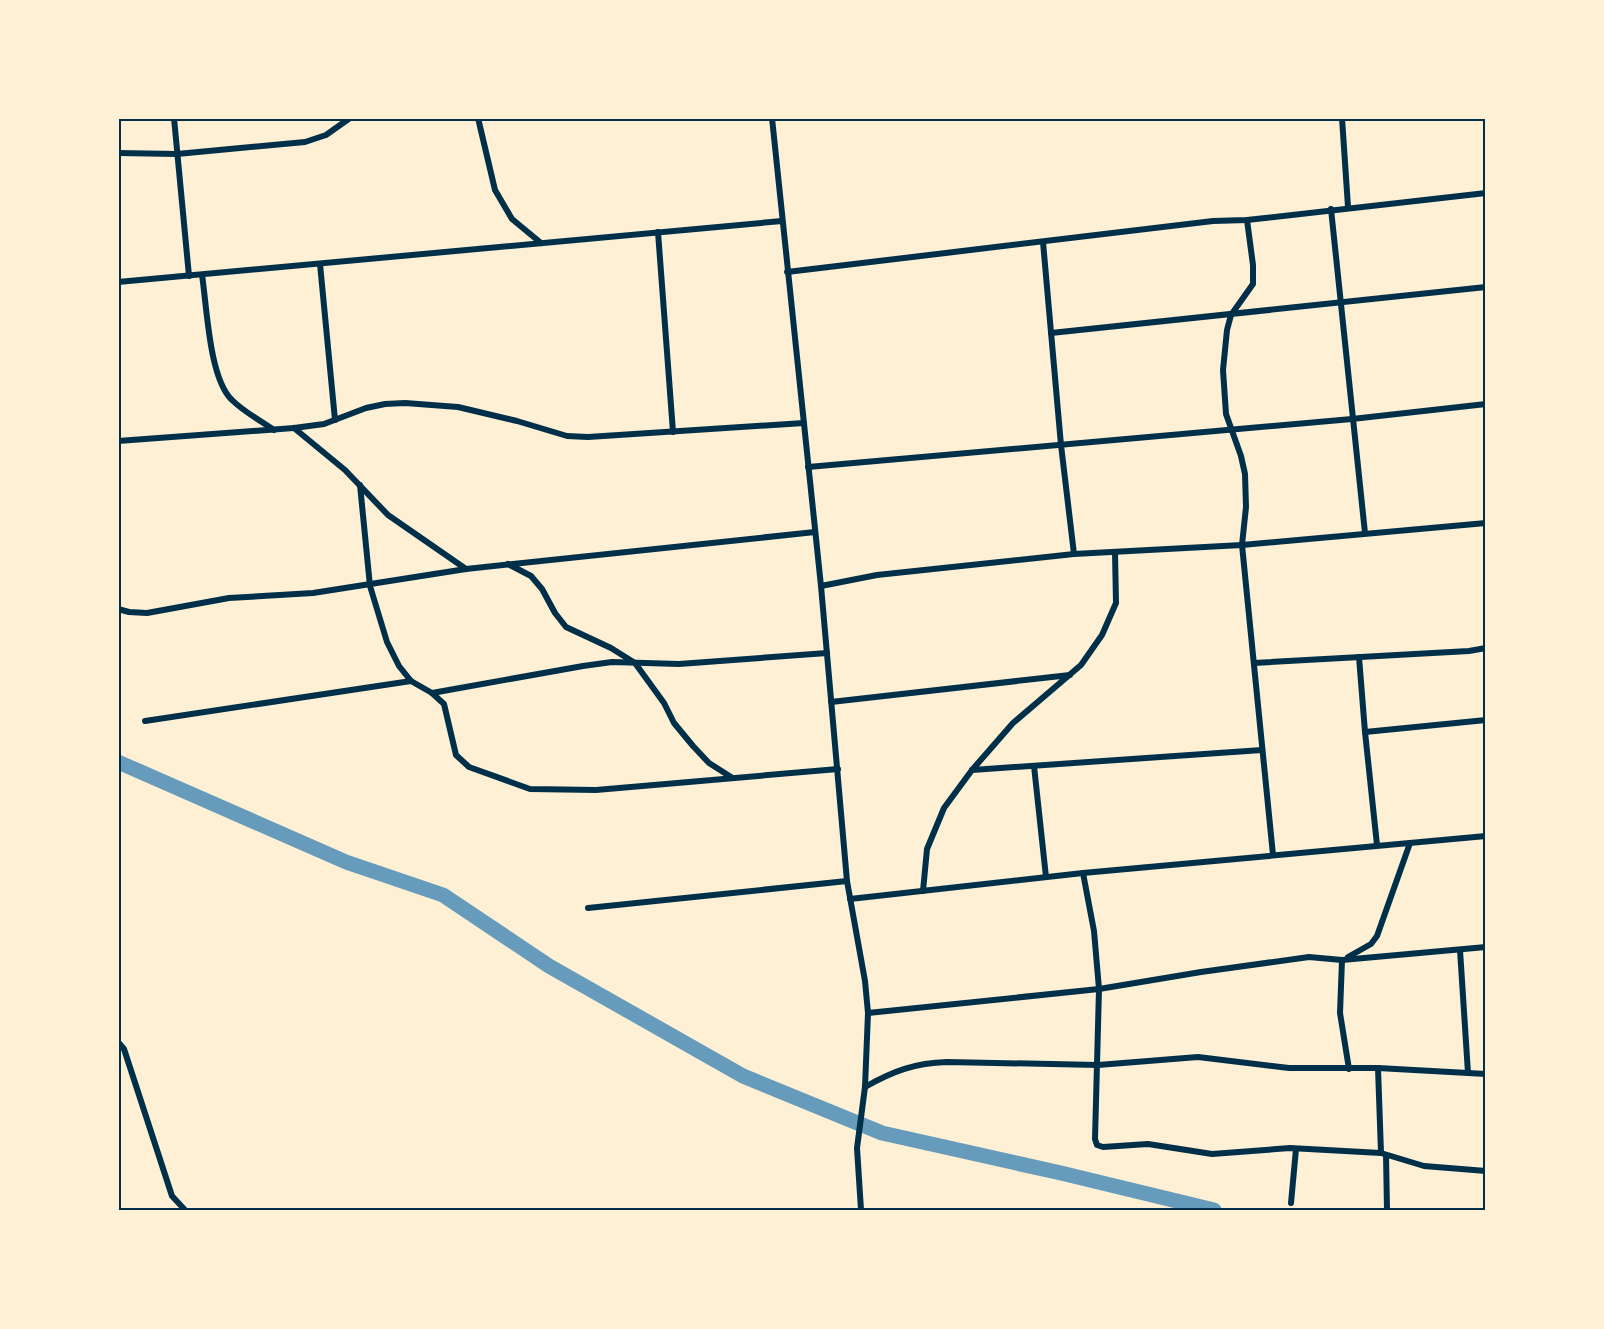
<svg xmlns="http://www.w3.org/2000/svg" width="1604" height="1329" font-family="Karla,sans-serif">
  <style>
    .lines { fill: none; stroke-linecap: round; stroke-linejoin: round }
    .canal { stroke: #669bbc; stroke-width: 15 }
    .minor { stroke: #003049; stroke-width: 6 }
    .neatline { fill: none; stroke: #003049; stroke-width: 2 }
  </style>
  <rect width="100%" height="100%" fill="#fdf0d5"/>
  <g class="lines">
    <!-- canal -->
    <polyline class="canal" points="118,762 346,862 443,895 549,966 743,1076 882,1133 1061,1173 1214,1210"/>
    <!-- minor -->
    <g class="minor">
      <polyline points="174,118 189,276"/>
      <polyline points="478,118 495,190 512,219 541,243"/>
      <polyline points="772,118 821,586 847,881 865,981 868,1013 865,1087 857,1148 861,1210"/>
      <polyline points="1342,118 1348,207"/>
      <polyline points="118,153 177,154 305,142 326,135 350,118"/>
      <polyline points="1331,209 1365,533"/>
      <polyline points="1247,220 1253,265 1253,284 1231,315 1227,330 1223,370 1226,414 1241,456 1245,474 1246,507 1242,545 1273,855"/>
      <polyline points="658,232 673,432"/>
      <polyline points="1043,242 1061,445 1074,554"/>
      <polyline points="320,264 335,420"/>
      <polyline points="787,272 1213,221 1247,220 1486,193"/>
      <path d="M202 275C207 307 209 378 232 400 244 412 261 421 274 430"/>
      <polyline points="118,282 782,221"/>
      <polyline points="1051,333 1486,287"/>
      <polyline points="294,428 345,470 388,515 466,569"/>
      <polyline points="118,441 294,428 324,424 366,408 385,404 405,403 458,407 517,421 567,436 588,437 804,423"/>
      <polyline points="808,467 1352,419 1486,404"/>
      <polyline points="360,485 370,586 387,642 399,666 411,681 432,693 444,704 456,755 469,767 530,789 596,790 838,769"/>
      <polyline points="508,564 531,576 542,589 555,613 566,627 611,648 635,663 664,703 674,723 693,746 709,763 731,777"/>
      <polyline points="821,586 877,575 1074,554 1242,545 1486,523"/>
      <polyline points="118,609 129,612 147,613 229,598 313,593 466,569 815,532"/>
      <polyline points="1359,657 1365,732 1377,845"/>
      <polyline points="1254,663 1469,651 1486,648"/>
      <polyline points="432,693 583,666 612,662 679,664 827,653"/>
      <polyline points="831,702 1070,675"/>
      <polyline points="145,721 411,681"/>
      <polyline points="1365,732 1486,720"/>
      <polyline points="1034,766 1046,877"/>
      <polyline points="972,770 1262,750"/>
      <polyline points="1083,873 1094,931 1099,989 1095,1139 1097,1145 1103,1147 1148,1144 1212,1154 1290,1148 1381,1153 1424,1166 1486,1171"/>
      <polyline points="923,891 927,849 944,808 972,770 1013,723 1081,665 1102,635 1116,603 1115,552"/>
      <polyline points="850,899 1083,873 1486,836"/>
      <polyline points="588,908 847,881"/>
      <polyline points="1460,950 1468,1073"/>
      <polyline points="1348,957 1371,944 1377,936 1410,843"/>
      <polyline points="1342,960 1340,1013 1349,1069"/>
      <polyline points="868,1013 1099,989 1201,972 1309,957 1342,960 1486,947"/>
      <polyline points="118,1042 124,1049 172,1196 185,1210"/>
      <polyline points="1378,1068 1381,1153"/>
      <path d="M865 1087C893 1071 915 1063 947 1062L1098 1065 1198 1057 1289 1068H1378L1486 1074"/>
      <polyline points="1386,1155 1387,1210"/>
      <polyline points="1291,1203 1296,1149"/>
    </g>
  </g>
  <!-- border -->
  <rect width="1604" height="1329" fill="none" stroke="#fdf0d5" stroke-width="240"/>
  <rect x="120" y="120" width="1364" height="1089" class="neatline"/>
</svg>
